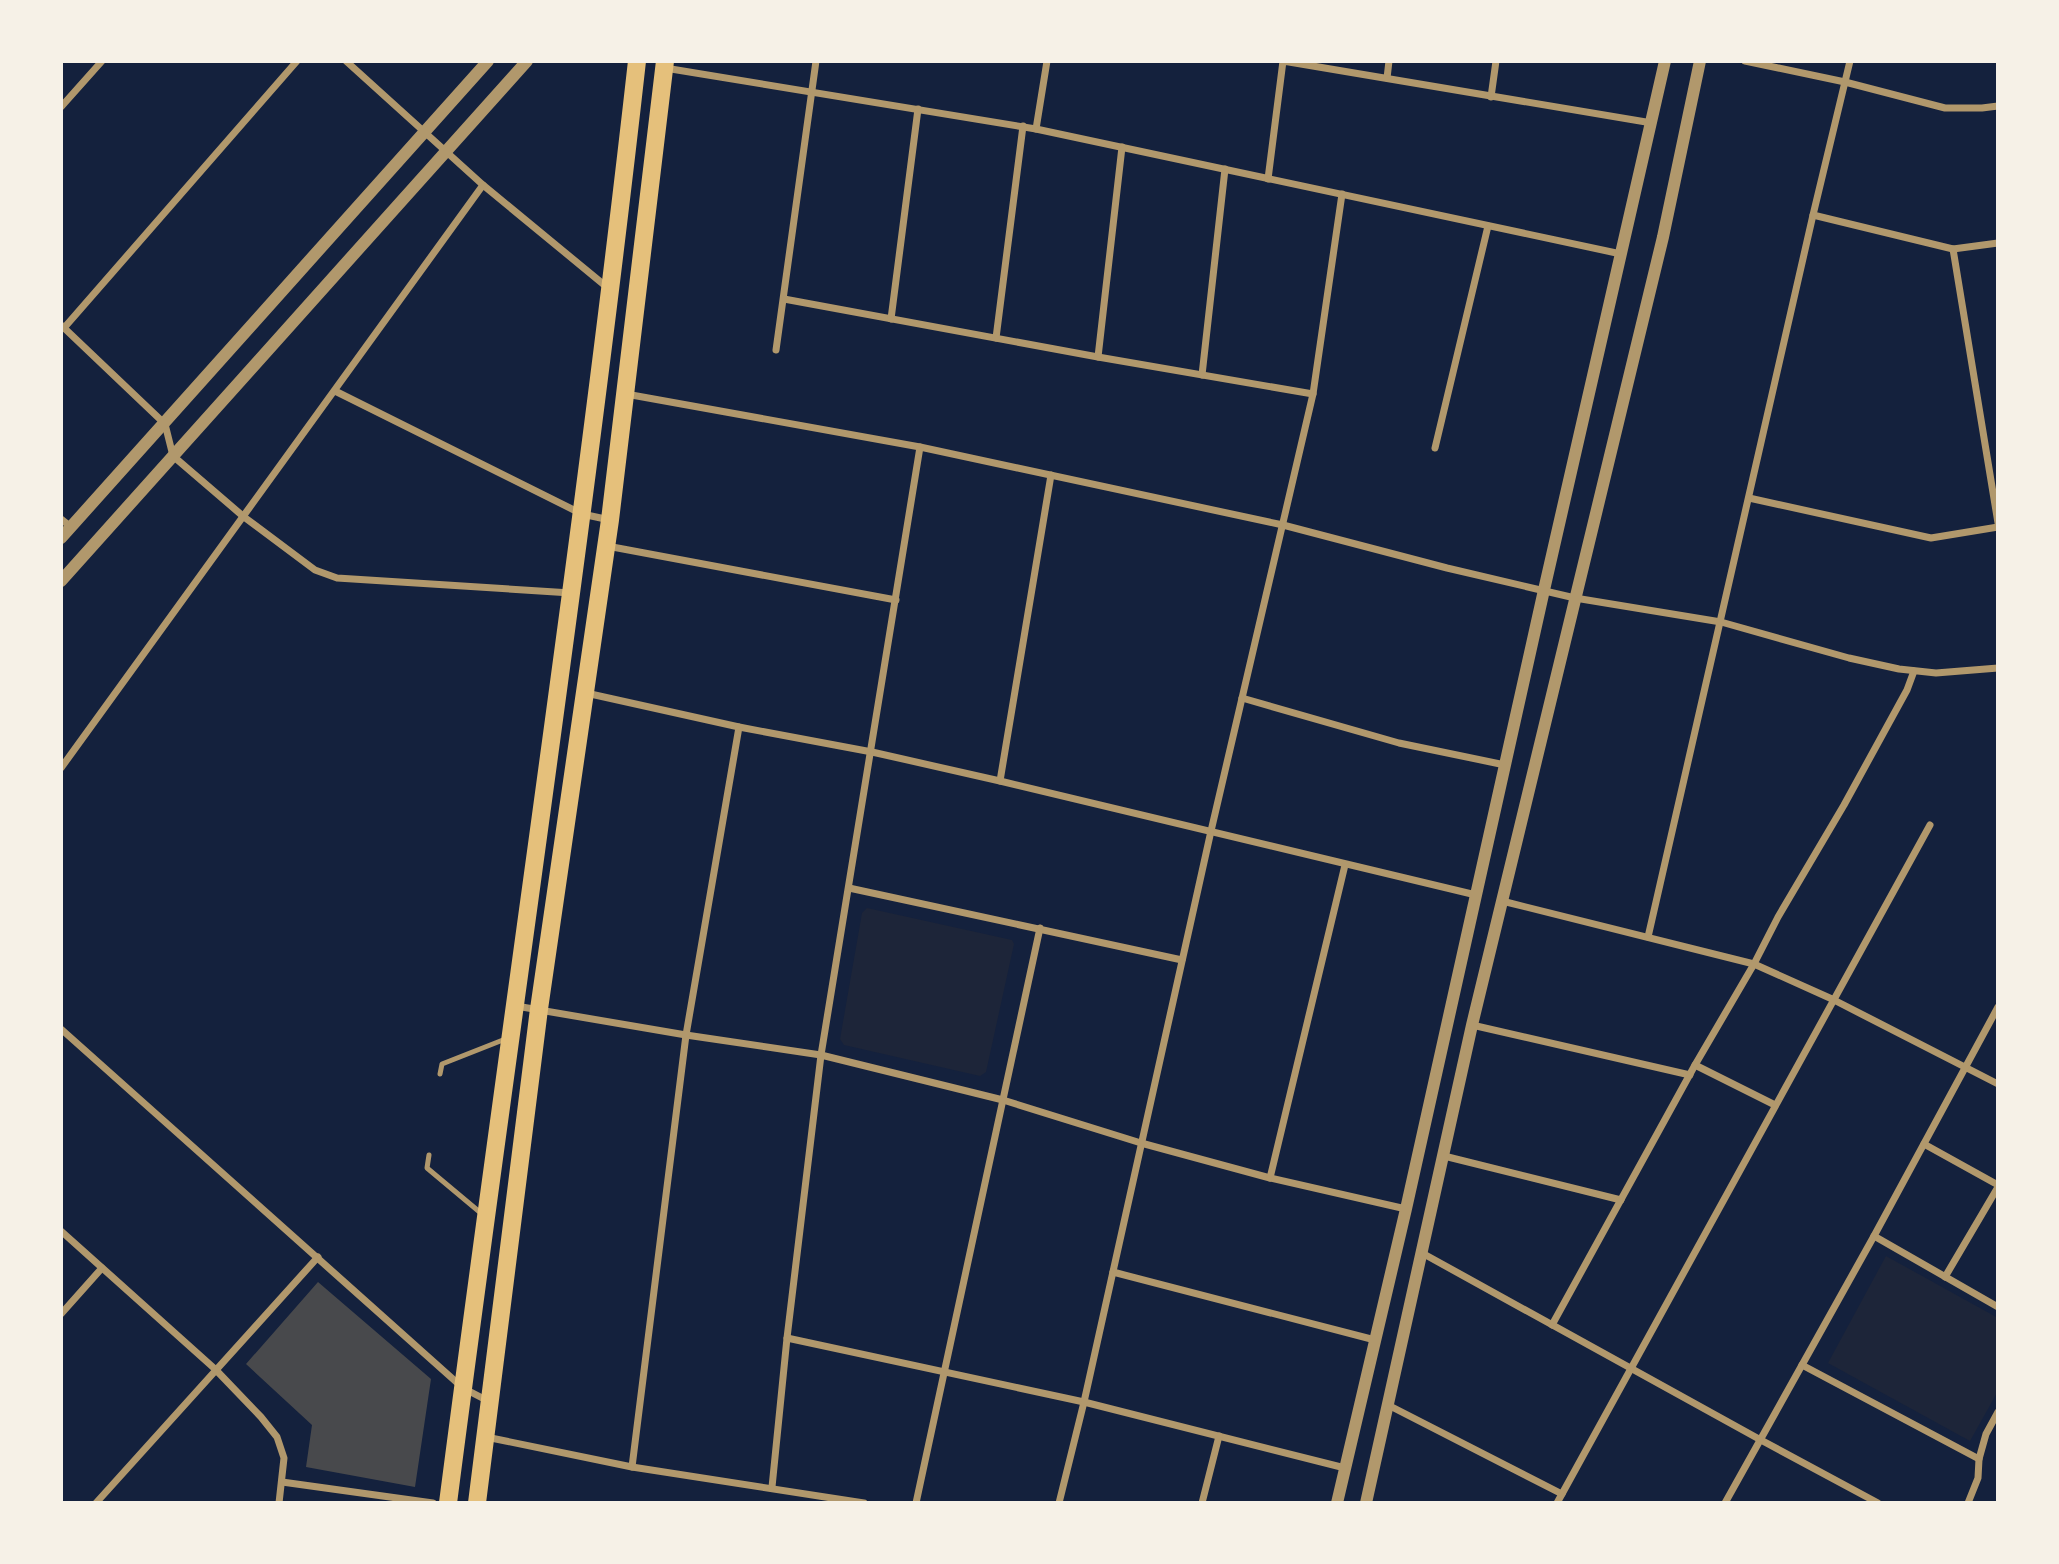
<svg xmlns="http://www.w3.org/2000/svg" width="2059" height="1564" font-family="'Zilla Slab',serif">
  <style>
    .green { fill: #1d2539 }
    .building { fill: #48494c }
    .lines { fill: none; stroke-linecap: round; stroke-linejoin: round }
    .service { stroke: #b1986c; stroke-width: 5 }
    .minor { stroke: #b1986c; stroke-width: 7 }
    .tertiary { stroke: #b1986c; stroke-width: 12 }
    .primary { stroke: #e5c07b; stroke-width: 18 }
  </style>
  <rect width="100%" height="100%" fill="#14213d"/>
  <!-- green -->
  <g class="green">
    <polygon points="867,908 1012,940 1014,944 986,1072 980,1076 844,1045 840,1039 862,913"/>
    <polygon points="1886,1256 1998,1318 1998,1391 1970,1441 1828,1363"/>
  </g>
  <!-- building -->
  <polygon class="building" points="318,1282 431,1379 415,1487 306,1467 312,1425 246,1364"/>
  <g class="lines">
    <!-- service -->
    <g class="service">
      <polyline points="440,1074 442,1064 508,1038"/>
      <polyline points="429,1155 427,1168 482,1214"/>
    </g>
    <!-- minor -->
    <g class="minor">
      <polyline points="346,61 483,185 608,288"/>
      <polyline points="1745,61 1845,82 1945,108 1982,108 1998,106"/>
      <polyline points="665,68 1036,129 1621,254"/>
      <polyline points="1387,78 1389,61"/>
      <polyline points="1491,97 1496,61"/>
      <polyline points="61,107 102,61"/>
      <polyline points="1036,129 1047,61"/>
      <polyline points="1268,179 1283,61 1652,123"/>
      <polyline points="1813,215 1953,249 1998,243"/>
      <polyline points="1953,249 1998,523"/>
      <polyline points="784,299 1098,357 1313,394"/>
      <polyline points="891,319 918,109"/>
      <polyline points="61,325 165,424 173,456 244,517 315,570 337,578 571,593"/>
      <polyline points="64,328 297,61"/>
      <polyline points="996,338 1023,126"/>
      <polyline points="776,350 816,61"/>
      <polyline points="1098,357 1122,147"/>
      <polyline points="1202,375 1225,169"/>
      <polyline points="335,391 582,514 610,520"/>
      <polyline points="626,394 920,447 1283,525 1447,568 1575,598 1721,622 1849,658 1899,669 1936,673 1998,668"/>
      <polyline points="1435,448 1488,226"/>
      <polyline points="1749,498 1931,538 1998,527"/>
      <polyline points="61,519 71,527"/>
      <polyline points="607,546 896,600"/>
      <polyline points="586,693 739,727 872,752 1000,781 1476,895"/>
      <polyline points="1242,698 1399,743 1505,765"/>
      <polyline points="61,768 483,185"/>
      <polyline points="1000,781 1051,475"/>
      <polyline points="849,888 1182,960"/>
      <polyline points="1502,901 1754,964 1832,999 1998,1084"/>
      <polyline points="1648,937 1813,215 1850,61"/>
      <polyline points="516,1006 686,1035 821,1055 1003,1100 1141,1143 1270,1178 1406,1209"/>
      <polyline points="1472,1025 1690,1075"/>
      <polyline points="61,1029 463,1388 490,1402"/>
      <polyline points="1695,1065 1775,1105"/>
      <polyline points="1924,1144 1998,1185"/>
      <polyline points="1444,1156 1621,1200"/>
      <polyline points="1270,1178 1345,865"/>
      <polyline points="61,1231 215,1369 261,1417 277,1437 284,1458 279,1503"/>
      <polyline points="1874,1236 1998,1307"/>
      <polyline points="1422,1253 1759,1439 1878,1503"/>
      <polyline points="1113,1272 1375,1340"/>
      <polyline points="1945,1277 1998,1187"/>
      <polyline points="61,1314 102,1268"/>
      <polyline points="1552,1325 1695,1065 1754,964 1778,917 1844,805 1907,690 1914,671"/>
      <polyline points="787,1338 1084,1402 1345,1468"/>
      <polyline points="1802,1365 1979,1459"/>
      <polyline points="1388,1405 1562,1494"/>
      <polyline points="486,1437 632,1467 864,1503"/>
      <polyline points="632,1467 686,1035 739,727"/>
      <polyline points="282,1482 433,1503"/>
      <polyline points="772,1487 787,1338 821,1055 920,447"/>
      <polyline points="96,1503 318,1257"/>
      <polyline points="916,1503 1040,928"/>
      <polyline points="1059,1503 1084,1402 1211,831 1313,394 1342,194"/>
      <polyline points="1202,1503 1219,1436"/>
      <polyline points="1557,1503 1930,825"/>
      <polyline points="1725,1503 1874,1236 1998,1007"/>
      <polyline points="1968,1503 1978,1478 1979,1459 1986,1434 1998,1412"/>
    </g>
    <!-- tertiary -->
    <g class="tertiary">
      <polyline points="61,538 488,61"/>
      <polyline points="61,581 527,61"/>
      <polyline points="1337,1503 1406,1209 1544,590 1665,61"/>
      <polyline points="1366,1503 1472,1025 1663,237 1700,61"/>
    </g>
    <!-- primary -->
    <g class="primary">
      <path d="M448 1503C510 1022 583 543 637 61"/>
      <polyline points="477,1503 539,1009 610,520 665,61"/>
    </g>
  </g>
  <!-- border -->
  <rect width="2059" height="1564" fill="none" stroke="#f6f1e7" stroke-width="126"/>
</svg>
